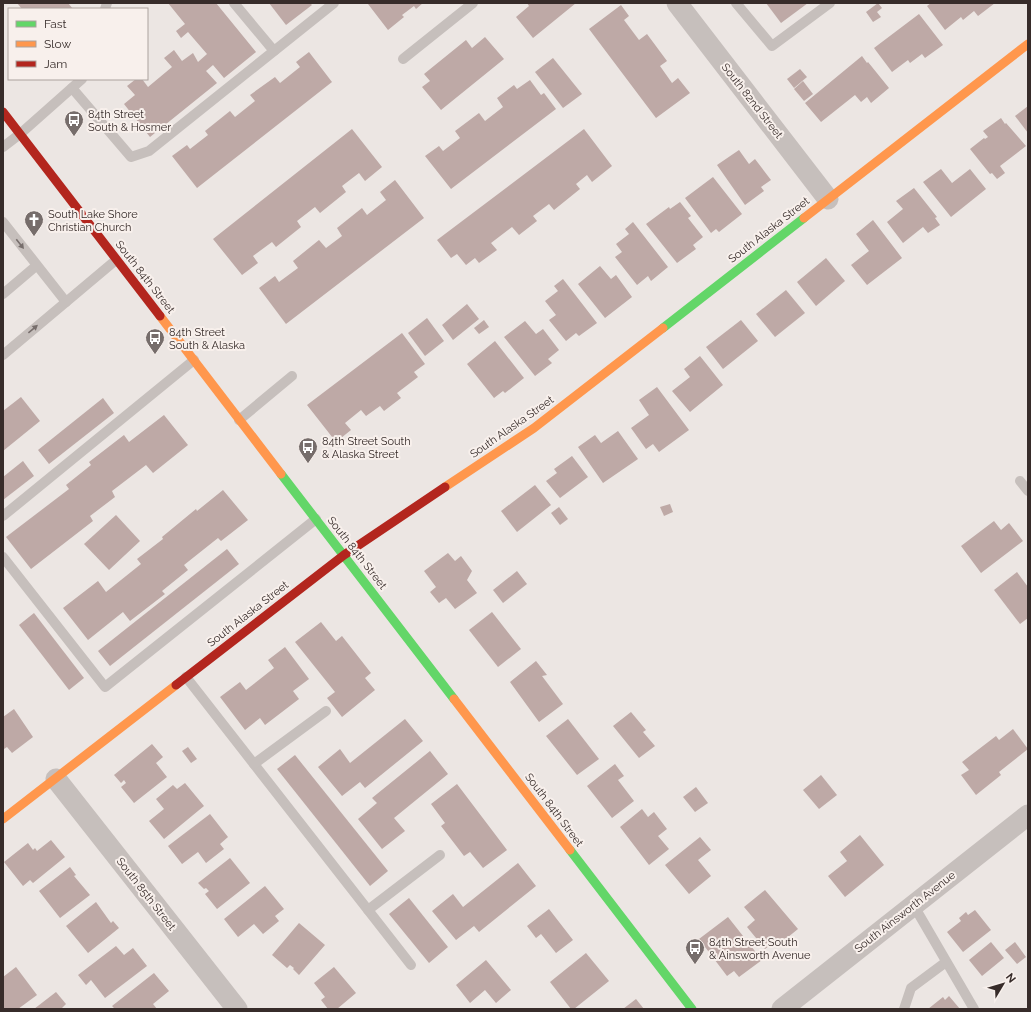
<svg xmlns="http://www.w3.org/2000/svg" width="1031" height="1012" font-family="Raleway,sans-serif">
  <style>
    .building { fill: #bea9a6 }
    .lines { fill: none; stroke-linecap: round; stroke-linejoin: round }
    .lane { stroke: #c6bfbc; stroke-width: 10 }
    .street { stroke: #c6bfbc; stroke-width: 21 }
    .fast { stroke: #63d668; stroke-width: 9 }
    .slow { stroke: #ff974d; stroke-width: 9 }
    .jam { stroke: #b3261e; stroke-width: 9 }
    .oneway { fill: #776e6c }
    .labels { text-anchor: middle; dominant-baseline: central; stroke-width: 4; stroke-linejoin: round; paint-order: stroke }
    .street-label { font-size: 11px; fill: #372c2a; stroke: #f8f0ec }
    .poi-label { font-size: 11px; fill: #372c2a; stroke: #f8f0ec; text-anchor: start }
  </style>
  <rect width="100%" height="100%" fill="#ece6e3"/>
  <!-- building -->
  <g class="building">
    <polygon points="17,3 68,3 73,9 22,9"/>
    <polygon points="168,3 216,3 256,52 224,78 213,65 206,71 217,83 150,137 124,104 135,95 127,86 136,79 142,79 148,87 172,67 164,58 174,50 182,61 193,53 198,62 207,54 188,32 181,38 176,31 185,24"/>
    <polygon points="269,3 310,3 312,5 286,25"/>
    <polygon points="368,3 423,3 416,9 414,6 402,15 404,17 388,30 368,4"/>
    <polygon points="527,3 576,3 533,38 516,17 529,6"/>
    <polygon points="766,3 808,3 781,23"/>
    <polygon points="878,3 882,8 877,12 881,17 873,22 866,12"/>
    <polygon points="931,3 995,3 978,16 974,11 963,20 961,17 945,30 927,6"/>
    <polygon points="621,5 629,16 624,20 639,40 647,34 667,61 660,66 672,83 678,78 690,93 656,118 589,29"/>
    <polygon points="919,14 943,45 925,58 922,54 910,63 908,60 892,72 874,48"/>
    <polygon points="485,37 504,59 441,110 422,87 430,81 424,74 466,40 472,48"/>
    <polygon points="309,52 332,82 197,188 172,156 187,145 190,149 208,135 205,131 230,111 235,117 255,101 250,95 275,77 280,83 300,67 296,62"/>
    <polygon points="862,56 867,63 868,62 889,88 871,103 867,97 861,102 855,95 821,122 805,103"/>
    <polygon points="553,58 582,94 563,108 535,72"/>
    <polygon points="800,69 807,77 794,88 787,79"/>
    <polygon points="530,80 541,95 544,93 556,109 451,189 425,156 439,146 443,151 460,138 455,131 479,113 485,121 503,107 497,98 514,85 517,89"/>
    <polygon points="803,81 813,94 804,101 794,89"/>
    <polygon points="1028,106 1028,133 1015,116"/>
    <polygon points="1001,118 1005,124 1006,123 1026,146 1000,166 1005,173 997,179 992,173 990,174 970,149 984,138 985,139 988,137 983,131"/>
    <polygon points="352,129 382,167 365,181 359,173 342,186 346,192 320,213 315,207 297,221 301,227 276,247 272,242 253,256 258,263 242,275 213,239"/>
    <polygon points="584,129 612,166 592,182 587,175 576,184 580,189 554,210 549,204 533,216 537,221 519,235 512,227 491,243 497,250 479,263 475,258 466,265 457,254 451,258 437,240"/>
    <polygon points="739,150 749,164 755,159 771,180 761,187 764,191 745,205 717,165"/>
    <polygon points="941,169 952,183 970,169 986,189 951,217 923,182"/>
    <polygon points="713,177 742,214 719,232 716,229 711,233 685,198"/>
    <polygon points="395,180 424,218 286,324 259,288 275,276 279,282 298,268 293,261 319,240 326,248 342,236 337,228 362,208 367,215 386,200 380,192"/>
    <polygon points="914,188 937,217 935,218 940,225 928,233 923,227 903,243 887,222 903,209 896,201"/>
    <polygon points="680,202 691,216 688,218 703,237 693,245 696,249 677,263 646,224 669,207 670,209"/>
    <polygon points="873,220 902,258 867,285 851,265 869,251 856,234"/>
    <polygon points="633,222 668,267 651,281 648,276 637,285 615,257 622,252 616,244 629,234 625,229"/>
    <polygon points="826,258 845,281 816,306 797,282"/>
    <polygon points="600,266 611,279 616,275 632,297 605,318 578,284"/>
    <polygon points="563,279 597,323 579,336 576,333 566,341 549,320 556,315 545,301 558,291 554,286"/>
    <polygon points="786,290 805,313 775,337 756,314"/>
    <polygon points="467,304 479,319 453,340 442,325"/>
    <polygon points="427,318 444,341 425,356 408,333"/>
    <polygon points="484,320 489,327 479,334 474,328"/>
    <polygon points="741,320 758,341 723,369 706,347"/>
    <polygon points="525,321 536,334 543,329 559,350 548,359 552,363 535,376 504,337"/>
    <polygon points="402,333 425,364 414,372 418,377 397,393 401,398 384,411 380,406 366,416 361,410 345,423 351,430 336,442 307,405"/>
    <polygon points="495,341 524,378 505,393 503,391 494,398 467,364"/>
    <polygon points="700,356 723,385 690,412 672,391 690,377 684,369"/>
    <polygon points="657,387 689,430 659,452 653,444 646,449 631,428 649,415 639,400"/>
    <polygon points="21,397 40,421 3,451 3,411"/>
    <polygon points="103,398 114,413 49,464 38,450"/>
    <polygon points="164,415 188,445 153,473 146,465 112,491 115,497 90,516 93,521 31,569 6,537 69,489 66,485 91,465 89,462 124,435 129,442"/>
    <polygon points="618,431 638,459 603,483 578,447 595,435 601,443"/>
    <polygon points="572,456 588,477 560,498 546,481 557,473 554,469"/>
    <polygon points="23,461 34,476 3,500 3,477"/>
    <polygon points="535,485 551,505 517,532 501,511"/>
    <polygon points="223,490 248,520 221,541 218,538 184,565 188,570 162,591 165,594 130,621 123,612 88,640 63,608 98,581 106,592 141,564 137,559 163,539 162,537 196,509 197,511"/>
    <polygon points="670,504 673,512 664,516 660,507"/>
    <polygon points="559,507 568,519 560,525 551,513"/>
    <polygon points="116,515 140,541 109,570 84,544"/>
    <polygon points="994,521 1001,530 1009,523 1023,541 981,573 961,546"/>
    <polygon points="227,549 239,564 110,666 98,651"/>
    <polygon points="448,553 455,561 461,556 472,571 467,580 477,593 455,609 446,598 439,603 430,592 436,587 424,571"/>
    <polygon points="517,571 527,584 503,603 493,590"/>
    <polygon points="1017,572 1028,587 1028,618 1020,624 994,590"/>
    <polygon points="492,612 521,649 498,667 469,630"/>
    <polygon points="34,613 84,678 69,690 19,625"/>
    <polygon points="321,622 336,641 342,636 371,673 365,678 375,690 342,717 327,698 335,692 295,642"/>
    <polygon points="285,647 309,679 293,691 299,699 265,725 260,718 245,730 220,697 240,682 246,690 274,668 268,660"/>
    <polygon points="536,661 547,675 542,676 563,704 539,722 510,682"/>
    <polygon points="14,709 33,737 12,753 7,747 4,749 3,747 3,717"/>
    <polygon points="631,712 646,730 643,732 655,746 639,758 613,726"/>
    <polygon points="405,719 423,741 365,788 360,782 342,796 318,767 340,749 350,763"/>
    <polygon points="568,719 599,759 577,775 546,736"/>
    <polygon points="1013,729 1028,749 999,772 1001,775 976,795 961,775 969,770 962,762 996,736 999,740"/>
    <polygon points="152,744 163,757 156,763 167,777 134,803 121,787 126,783 124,780 121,783 114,775"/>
    <polygon points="188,747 197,759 191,763 182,751"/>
    <polygon points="430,751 448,774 394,818 405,831 382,849 358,819 377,803 372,798"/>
    <polygon points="295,755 388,871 370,886 277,769"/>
    <polygon points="615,764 624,776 618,780 634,801 612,818 587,786"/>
    <polygon points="821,775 837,795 819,809 803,790"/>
    <polygon points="185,783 204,806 164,839 149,821 164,809 156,799 173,785 177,789"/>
    <polygon points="457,784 507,850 483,868 470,852 464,856 441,826 445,823 431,804"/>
    <polygon points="696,787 708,803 695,812 683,797"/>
    <polygon points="642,809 648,817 654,812 667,829 658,836 669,849 649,865 620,827"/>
    <polygon points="210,814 228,837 220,844 224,849 206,863 198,852 182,864 168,846"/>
    <polygon points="860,835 884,865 845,897 828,876 847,861 840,852"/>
    <polygon points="700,837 711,850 698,860 711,876 689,894 665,865"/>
    <polygon points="51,840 65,857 33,883 30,880 23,886 4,862 28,843 33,850 35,848 37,851"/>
    <polygon points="230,858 250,883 217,909 205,894 209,891 206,888 204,889 198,883"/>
    <polygon points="518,863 536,886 479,932 474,926 456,940 432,911 453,894 463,907"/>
    <polygon points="70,867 76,875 74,876 90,895 60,918 39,891"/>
    <polygon points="265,886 284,909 275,916 279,921 263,934 254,924 238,937 224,919"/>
    <polygon points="765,890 798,929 777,946 774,942 765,949 747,927 755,920 744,907"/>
    <polygon points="409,898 448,947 429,963 389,914"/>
    <polygon points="96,902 111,923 113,921 119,928 88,953 66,926"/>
    <polygon points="549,909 573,940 556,953 541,934 536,938 527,926"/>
    <polygon points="975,910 991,930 963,952 947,932 961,921 959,918 966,912 968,915"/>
    <polygon points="728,917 762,960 739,977 734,971 727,976 699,939"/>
    <polygon points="299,923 325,945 299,975 293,969 294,968 290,965 287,968 272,955"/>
    <polygon points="991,942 1004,958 982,976 969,960"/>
    <polygon points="1015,942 1026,957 1017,964 1005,950"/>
    <polygon points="116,946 124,955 133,948 147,966 105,998 91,980 86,985 78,975"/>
    <polygon points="586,953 609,981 574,1009 571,1009 550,982"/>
    <polygon points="486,960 511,990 496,1003 485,990 470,1003 456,985"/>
    <polygon points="16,967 37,995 18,1009 3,1009 3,977"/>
    <polygon points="334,967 356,993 337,1009 328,1009 321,1000 325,997 314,983"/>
    <polygon points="154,973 169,991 153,1004 157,1009 115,1009 112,1006"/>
    <polygon points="56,992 66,1004 61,1009 34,1009"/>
    <polygon points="949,996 960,1009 928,1009 943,997 945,1000"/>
    <polygon points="636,999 644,1009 623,1009"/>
  </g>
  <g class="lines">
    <!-- lane -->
    <g class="lane">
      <polyline points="234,3 274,51"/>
      <polyline points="736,3 772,46 830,3"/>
      <polyline points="105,9 107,3"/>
      <polyline points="403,59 473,3"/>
      <polyline points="72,88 131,157 149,151 334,3"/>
      <polyline points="3,147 20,134 82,79"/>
      <polyline points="3,222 66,302"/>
      <polyline points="3,294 36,266"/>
      <polyline points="3,355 116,260"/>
      <polyline points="239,420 292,376"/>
      <polyline points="1020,481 1028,491"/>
      <polyline points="3,516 194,360"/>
      <polyline points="3,557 105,687 316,519"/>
      <polyline points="186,677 411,965"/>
      <polyline points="254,764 326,711"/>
      <polyline points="914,906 974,1009"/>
      <polyline points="368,910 440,855"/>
      <polyline points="904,1009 911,988 946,962"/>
    </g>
    <!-- street -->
    <g class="street">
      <polyline points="677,3 828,199"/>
      <polyline points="56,779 237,1009"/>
      <polyline points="782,1009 1028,815"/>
    </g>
    <!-- fast -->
    <g class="fast">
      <polyline points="663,328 804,218"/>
      <polyline points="281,474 454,699"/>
      <polyline points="570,850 692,1009"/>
    </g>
    <!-- slow -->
    <g class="slow">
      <polyline points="804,218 1028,44"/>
      <polyline points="160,316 281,474"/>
      <polyline points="445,487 534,428 663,328"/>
      <polyline points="454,699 570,850"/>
      <polyline points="3,819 176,685"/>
    </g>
    <!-- jam -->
    <g class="jam">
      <polyline points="3,112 160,316"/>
      <polyline points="176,685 344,555 445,487"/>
    </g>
  </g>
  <!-- one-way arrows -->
  <defs><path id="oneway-solid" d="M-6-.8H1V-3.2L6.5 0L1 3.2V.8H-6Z"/></defs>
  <g class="oneway">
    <use href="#oneway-solid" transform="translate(20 244) rotate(52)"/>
    <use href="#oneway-solid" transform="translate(33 329) rotate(-40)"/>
  </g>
  <!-- icons -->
  <defs>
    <g id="bus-pin" transform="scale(1)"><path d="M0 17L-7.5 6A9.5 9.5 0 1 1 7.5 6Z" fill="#766d6b" stroke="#f8f0ec"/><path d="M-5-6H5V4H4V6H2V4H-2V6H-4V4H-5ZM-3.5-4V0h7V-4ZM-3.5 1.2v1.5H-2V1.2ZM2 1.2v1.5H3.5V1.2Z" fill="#fff"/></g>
    <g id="church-pin" transform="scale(1)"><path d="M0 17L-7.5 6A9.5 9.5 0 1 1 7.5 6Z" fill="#766d6b" stroke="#f8f0ec"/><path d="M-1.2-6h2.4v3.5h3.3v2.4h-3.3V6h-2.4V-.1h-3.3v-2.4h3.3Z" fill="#fff"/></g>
  </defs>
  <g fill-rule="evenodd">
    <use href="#bus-pin" x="74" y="120"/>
    <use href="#church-pin" x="34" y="220"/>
    <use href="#bus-pin" x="155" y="338"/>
    <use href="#bus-pin" x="308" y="447"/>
    <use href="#bus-pin" x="695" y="948"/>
  </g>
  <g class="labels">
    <!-- street labels -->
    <g class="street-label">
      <text transform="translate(752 101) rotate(52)">South 82nd Street</text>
      <text transform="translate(769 230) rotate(-38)">South Alaska Street</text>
      <text transform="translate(145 277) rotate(52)">South 84th Street</text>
      <text transform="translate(512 427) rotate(-35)">South Alaska Street</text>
      <text transform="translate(357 553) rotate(52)">South 84th Street</text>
      <text transform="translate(248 614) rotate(-38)">South Alaska Street</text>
      <text transform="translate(554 810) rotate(53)">South 84th Street</text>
      <text transform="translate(146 894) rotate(52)">South 85th Street</text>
      <text transform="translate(905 912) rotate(-38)">South Ainsworth Avenue</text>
    </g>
    <!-- poi labels -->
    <g class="poi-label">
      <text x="88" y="114">84th Street<tspan x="88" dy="13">South &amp; Hosmer</tspan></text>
      <text x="48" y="214">South Lake Shore<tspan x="48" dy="13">Christian Church</tspan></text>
      <text x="169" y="332">84th Street<tspan x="169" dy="13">South &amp; Alaska</tspan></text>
      <text x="322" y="441">84th Street South<tspan x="322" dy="13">&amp; Alaska Street</tspan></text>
      <text x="709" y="942">84th Street South<tspan x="709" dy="13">&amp; Ainsworth Avenue</tspan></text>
    </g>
  </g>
  <!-- border -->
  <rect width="1031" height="1012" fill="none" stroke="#372c2a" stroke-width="8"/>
  <!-- legend -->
  <rect x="8" y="8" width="140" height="72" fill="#f8f0ec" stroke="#aba29e"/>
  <rect x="16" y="21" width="20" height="6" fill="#63d668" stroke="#aba29e"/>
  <text x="44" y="28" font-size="12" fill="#372c2a">Fast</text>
  <rect x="16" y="41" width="20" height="6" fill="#ff974d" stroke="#aba29e"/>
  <text x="44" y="48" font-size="12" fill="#372c2a">Slow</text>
  <rect x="16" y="61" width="20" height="6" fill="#b3261e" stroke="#aba29e"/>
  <text x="44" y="68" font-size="12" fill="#372c2a">Jam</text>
  <!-- north arrow -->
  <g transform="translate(1003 984) rotate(52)" stroke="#f8f0ec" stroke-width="3" paint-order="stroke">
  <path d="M0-3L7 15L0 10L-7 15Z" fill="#372c2a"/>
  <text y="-6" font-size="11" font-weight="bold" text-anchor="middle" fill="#372c2a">N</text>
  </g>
</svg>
